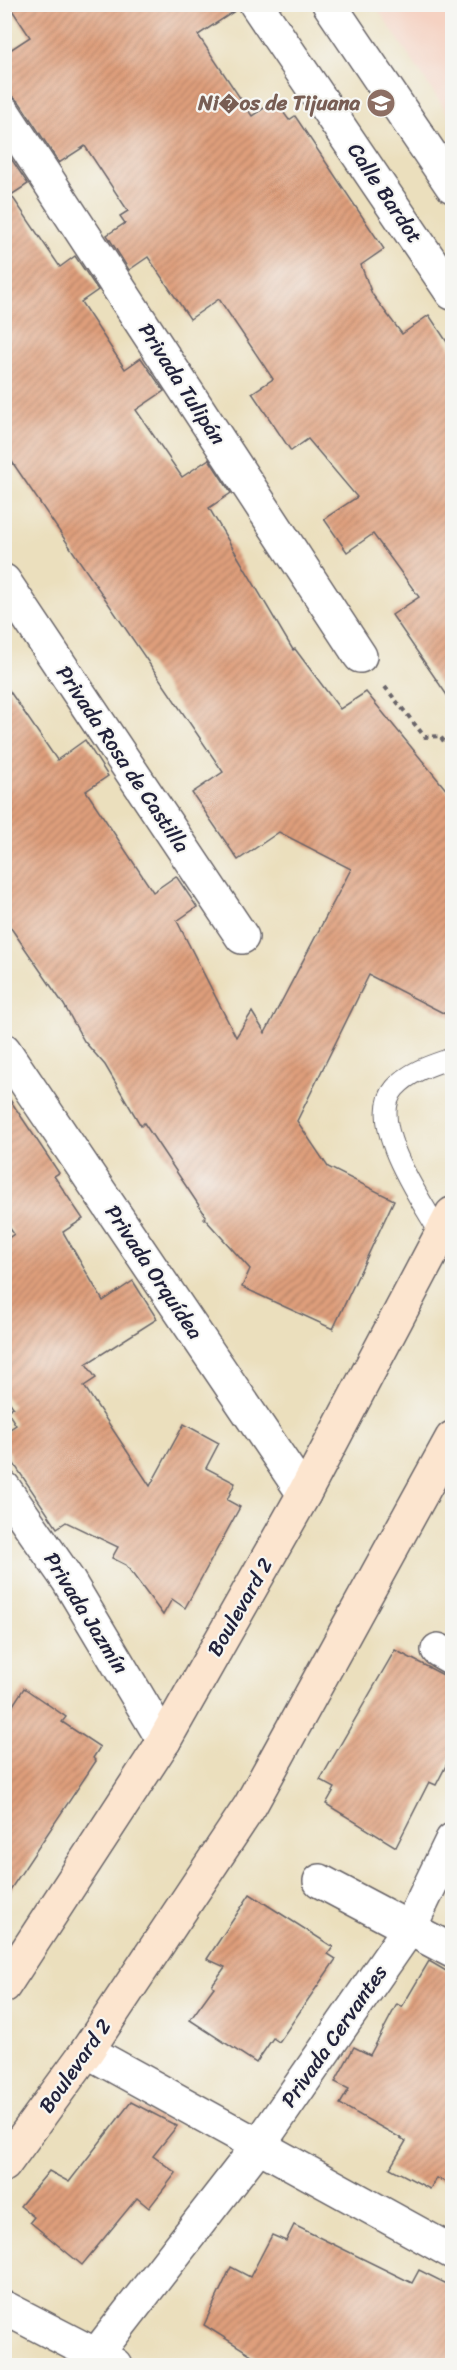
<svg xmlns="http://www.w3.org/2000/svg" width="457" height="2370" font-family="Sriracha,sans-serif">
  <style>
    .built { fill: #f5d2c2 }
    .building { fill: url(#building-hatch) }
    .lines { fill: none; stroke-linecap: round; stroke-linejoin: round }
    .service-casing { stroke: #686468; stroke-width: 22 }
    .minor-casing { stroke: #686468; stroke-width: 36 }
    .tertiary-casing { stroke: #686468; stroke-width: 36 }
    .secondary-casing { stroke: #686468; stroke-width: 36 }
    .path { stroke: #686468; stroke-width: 4; stroke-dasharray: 4.5 4.5; stroke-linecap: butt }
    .service { stroke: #fff; stroke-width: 20 }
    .minor { stroke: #fff; stroke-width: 33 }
    .tertiary { stroke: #fff; stroke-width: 33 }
    .secondary { stroke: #fce5cf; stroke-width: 33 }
    .labels { text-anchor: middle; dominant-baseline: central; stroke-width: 4.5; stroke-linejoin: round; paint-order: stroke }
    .education-label { font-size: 21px; font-weight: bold; fill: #785e54; stroke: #f6f6f2; text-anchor: end }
    .street-label { font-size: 21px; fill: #22223b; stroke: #f6f6f2 }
  </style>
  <defs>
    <pattern id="building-hatch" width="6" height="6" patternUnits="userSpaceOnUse" patternTransform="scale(1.5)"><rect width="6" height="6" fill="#df9f7b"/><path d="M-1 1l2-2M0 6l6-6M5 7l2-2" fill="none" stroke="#b48166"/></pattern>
  </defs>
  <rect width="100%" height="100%" fill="#f6f6f2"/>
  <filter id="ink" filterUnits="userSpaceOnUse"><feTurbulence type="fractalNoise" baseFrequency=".0167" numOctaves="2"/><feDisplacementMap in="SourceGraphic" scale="12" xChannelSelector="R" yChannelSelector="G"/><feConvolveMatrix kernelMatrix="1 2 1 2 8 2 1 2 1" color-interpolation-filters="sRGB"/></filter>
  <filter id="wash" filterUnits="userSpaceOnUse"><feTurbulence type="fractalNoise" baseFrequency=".008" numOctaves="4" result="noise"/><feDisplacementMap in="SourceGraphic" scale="24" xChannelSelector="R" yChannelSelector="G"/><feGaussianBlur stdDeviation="1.35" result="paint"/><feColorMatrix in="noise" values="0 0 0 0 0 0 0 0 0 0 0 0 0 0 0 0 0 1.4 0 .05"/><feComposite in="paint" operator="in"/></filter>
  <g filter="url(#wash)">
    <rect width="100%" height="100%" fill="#ebdfbd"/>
    <!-- built -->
    <polygon class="built" points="375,5 452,5 452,120"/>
    <g id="blocks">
      <!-- building -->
      <g class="building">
        <polygon points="8,4 237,4 238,9 198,35 252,116 275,101 289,120 295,116 384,249 361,265 372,294 402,334 429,315 453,351 453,704 392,615 419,597 373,534 347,552 324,519 357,497 308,439 291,451 252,393 273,379 219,299 190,319 148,257 129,270 107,235 125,223 120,216 128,211 85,146 59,163 20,103 13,97 4,95 4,54 30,37"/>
        <polygon points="4,148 28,184 11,195 60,267 75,256 98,290 81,302 125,369 141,358 164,391 136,410 182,477 209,459 231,493 209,508 293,650 295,649 340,709 366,692 453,798 453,1018 369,975 297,1121 328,1167 394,1200 333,1329 242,1287 250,1269 204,1218 206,1216 144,1123 141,1126 105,1065 84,1041 64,1005 4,918 4,683 57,760 85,740 108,776 86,791 153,892 176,876 197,907 177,921 236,1037 252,1012 265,1033 351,869 279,832 238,860 192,793 223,772 4,450"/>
        <polygon points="4,1091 59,1173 54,1176 83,1219 63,1232 103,1301 133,1281 157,1319 86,1364 96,1378 84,1386 150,1486 184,1424 219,1443 206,1468 235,1483 227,1500 240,1507 185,1608 172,1599 163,1615 126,1565 112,1558 118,1547 66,1522 57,1528 10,1458 11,1455 4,1445 4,1433 16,1425 7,1411 13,1407 4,1394 4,1241 14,1234 4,1220"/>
        <polygon points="395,1650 453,1680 453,1752 436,1785 429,1782 396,1847 326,1804 335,1788 320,1780"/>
        <polygon points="24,1688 66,1717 62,1722 100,1747 93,1758 96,1761 4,1899 4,1719"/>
        <polygon points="250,1894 333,1947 328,1954 336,1959 279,2042 273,2038 256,2063 190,2020 214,1987 212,1985 225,1967 207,1959"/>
        <polygon points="429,1961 453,1975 453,2185 436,2178 430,2189 390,2168 406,2141 340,2104 349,2089 335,2082 354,2047 370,2055 397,2004 402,2007"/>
        <polygon points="131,2102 177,2126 153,2156 176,2173 149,2208 137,2198 82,2265 30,2222 34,2217 20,2206 49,2171 69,2182"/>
        <polygon points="294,2225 412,2283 419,2270 453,2287 453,2366 269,2366 204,2325 231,2267 250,2277 272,2235 286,2241"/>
      </g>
    </g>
  </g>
  <g filter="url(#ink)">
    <use href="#blocks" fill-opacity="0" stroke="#686468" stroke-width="1.5"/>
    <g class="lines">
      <!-- service casing -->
      <g class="service-casing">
        <path id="service" d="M441 1235C423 1203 365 1122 395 1088 410 1071 432 1065 452 1058"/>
      </g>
      <!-- minor casing -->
      <g class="minor-casing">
        <g id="minor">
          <polyline points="4,113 360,656"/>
          <polyline points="4,581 242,937"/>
          <polyline points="4,1050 304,1494"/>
          <polyline points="4,1488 68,1580 164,1741"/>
          <polyline points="438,1650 452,1658"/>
          <polyline points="320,1881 452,1951"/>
          <polyline points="87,2051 452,2252"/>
          <polyline points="7,2309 115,2365"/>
          <polyline points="96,2355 259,2145 410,1927 452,1840"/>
        </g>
      </g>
      <!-- tertiary casing -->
      <g class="tertiary-casing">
        <g id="tertiary">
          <polyline points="256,4 452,293"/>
          <polyline points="329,4 452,186"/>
        </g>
      </g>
      <!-- secondary casing -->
      <g class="secondary-casing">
        <g id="secondary">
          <polyline points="4,1986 164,1741 304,1494 452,1214"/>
          <polyline points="4,2165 87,2051 250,1806 452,1438"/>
        </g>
      </g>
      <!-- path -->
      <polyline class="path" points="385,687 425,737 440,736 452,753"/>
      <!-- service -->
      <use href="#service" class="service"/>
      <!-- minor -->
      <use href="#minor" class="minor"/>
      <!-- tertiary -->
      <use href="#tertiary" class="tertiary"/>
      <!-- secondary -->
      <use href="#secondary" class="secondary"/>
    </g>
  </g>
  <!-- icons -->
  <defs>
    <g id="school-disc" transform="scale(1.5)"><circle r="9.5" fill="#8d6e63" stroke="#f6f6f2"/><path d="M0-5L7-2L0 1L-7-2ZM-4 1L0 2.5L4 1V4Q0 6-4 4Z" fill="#fff"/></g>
  </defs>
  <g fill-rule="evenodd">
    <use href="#school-disc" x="381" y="103"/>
  </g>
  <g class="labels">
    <!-- education labels -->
    <g class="education-label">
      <text x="360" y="103">Ni�os de Tijuana</text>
    </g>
    <!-- street labels -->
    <g class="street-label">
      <text transform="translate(385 193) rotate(56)">Calle Bardot</text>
      <text transform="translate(182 384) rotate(57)">Privada Tulipán</text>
      <text transform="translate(123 759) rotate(56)">Privada Rosa de Castilla</text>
      <text transform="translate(154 1272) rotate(56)">Privada Orquídea</text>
      <text transform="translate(240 1607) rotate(-60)">Boulevard 2</text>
      <text transform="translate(86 1613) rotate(58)">Privada Jazmín</text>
      <text transform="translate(334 2036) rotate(-55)">Privada Cervantes</text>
      <text transform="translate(75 2066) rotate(-55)">Boulevard 2</text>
    </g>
  </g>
  <!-- margin -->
  <rect width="457" height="2370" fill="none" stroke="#f6f6f2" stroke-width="24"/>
</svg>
